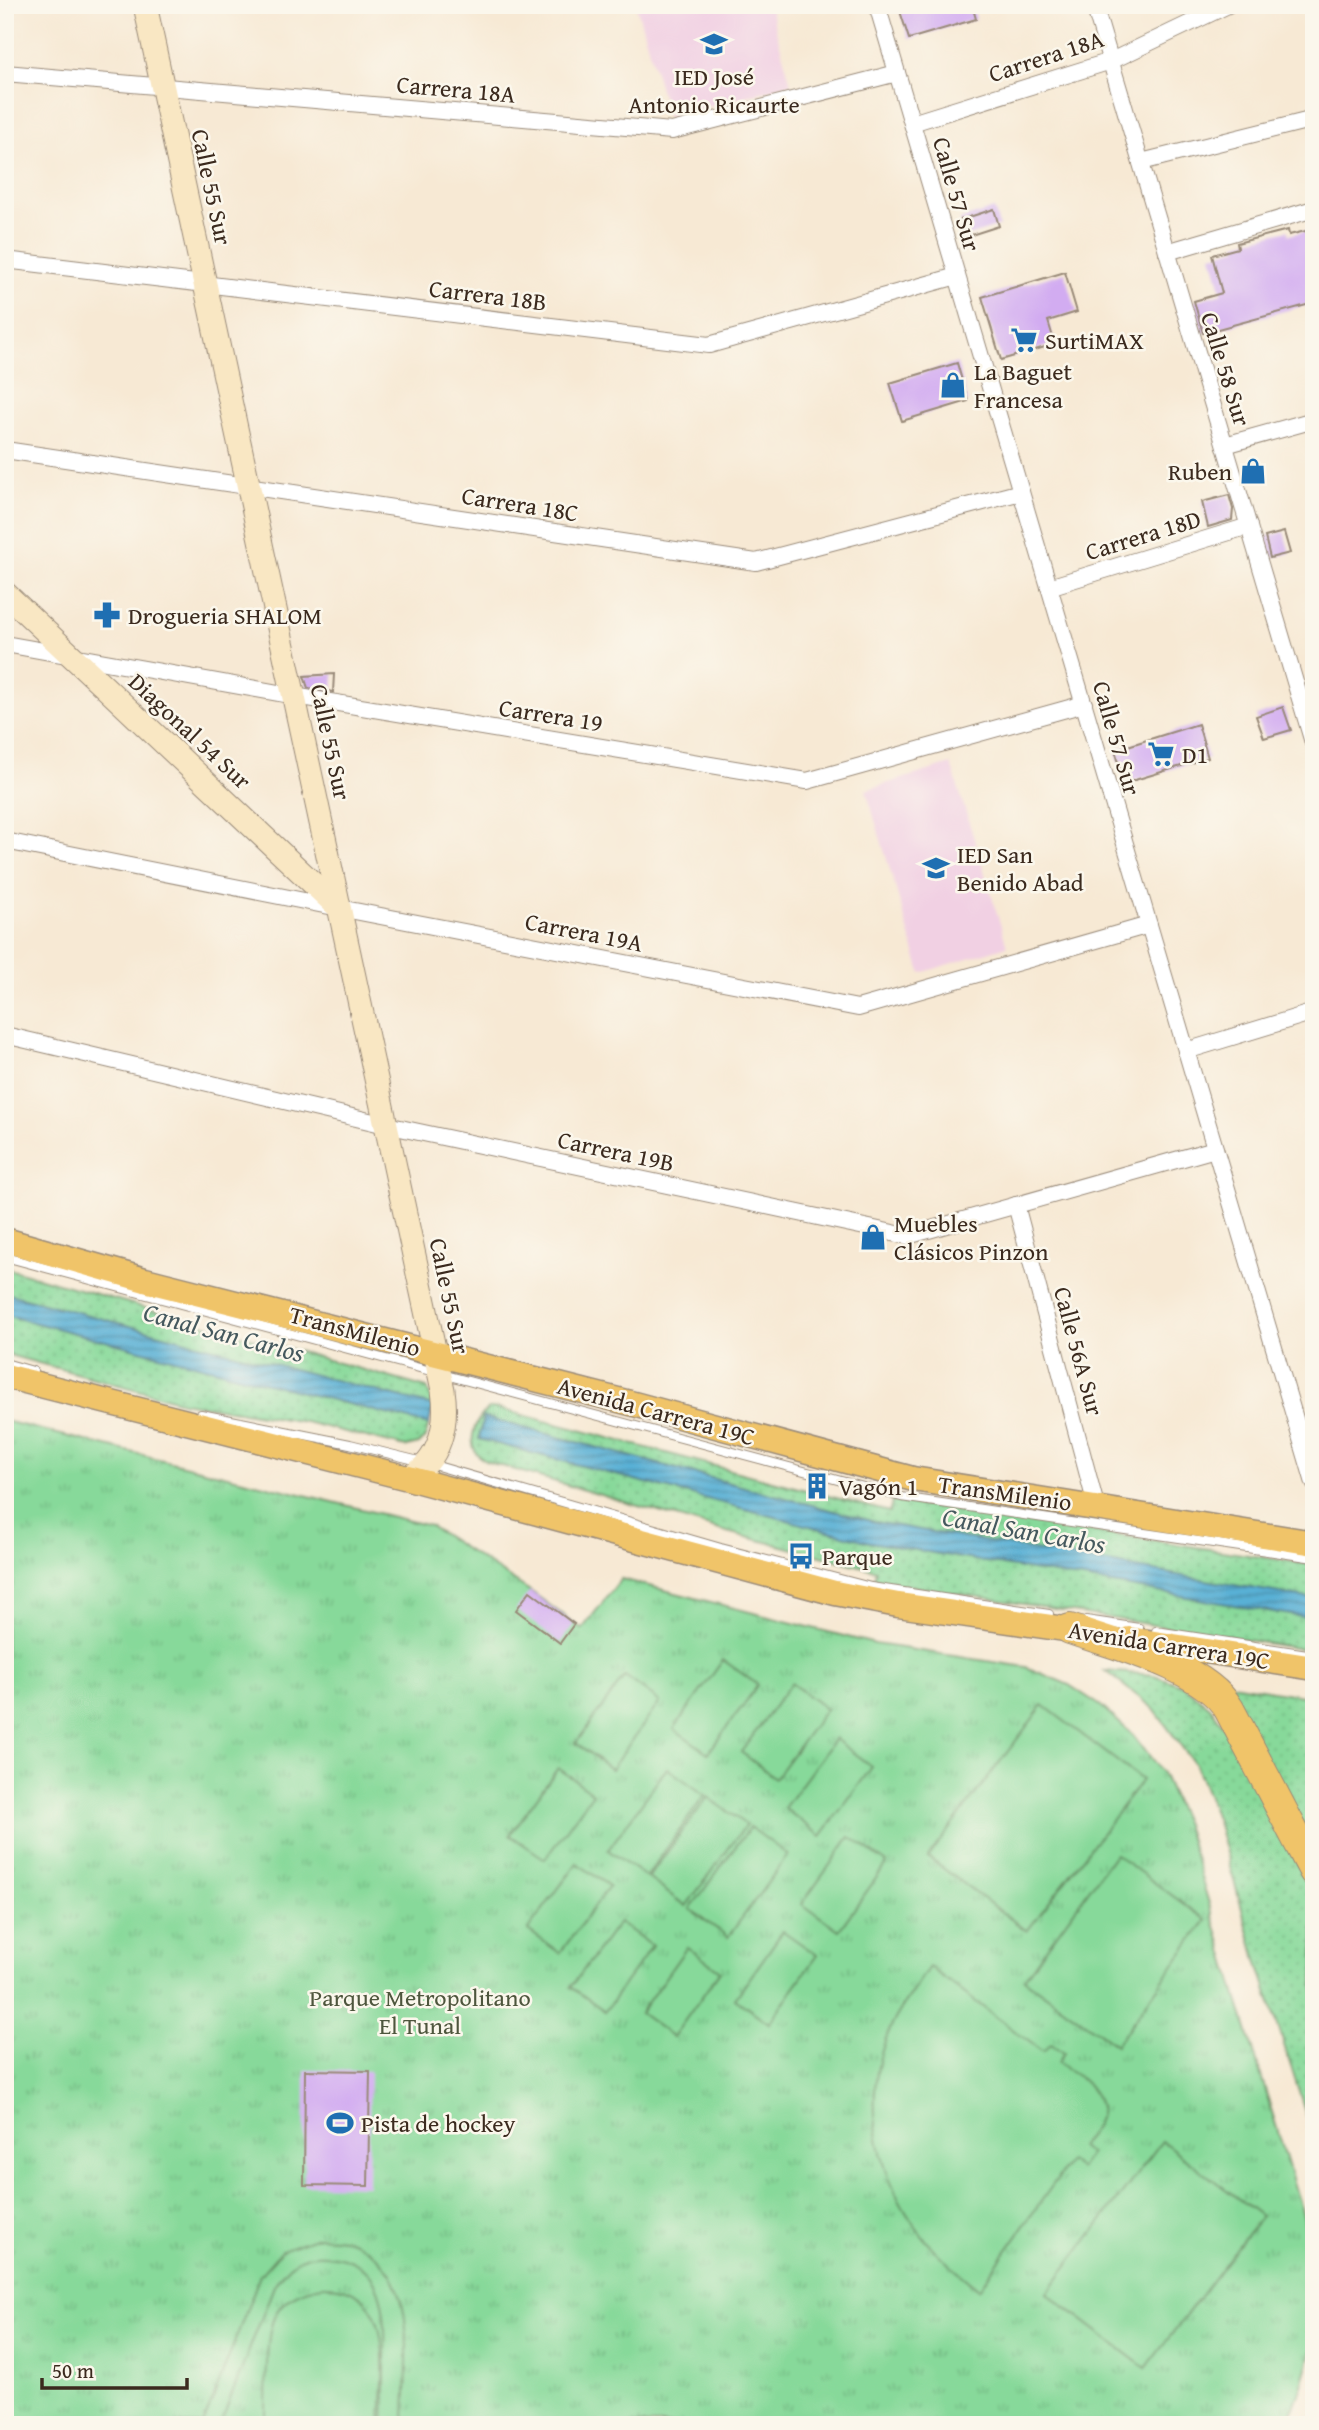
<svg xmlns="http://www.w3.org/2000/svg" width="1319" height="2430" font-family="'Gentium Book Plus',serif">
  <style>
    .built { fill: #f1d0e3 }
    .grass { fill: url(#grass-dots); stroke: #61825c; stroke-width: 2 }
    .park { fill: url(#park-tufts); stroke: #61825c; stroke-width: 2 }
    .garden { fill: #87d99a; stroke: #61825c; stroke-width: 2 }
    .water { fill: url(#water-rules); stroke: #4a6d7a; stroke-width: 2 }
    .building { fill: #d2acf1 }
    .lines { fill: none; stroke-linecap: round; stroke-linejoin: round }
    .lane-casing { stroke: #998a79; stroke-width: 10 }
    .street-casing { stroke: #998a79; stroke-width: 18 }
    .secondary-casing { stroke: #998a79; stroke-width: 25 }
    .primary-casing { stroke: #998a79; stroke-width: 27 }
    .highway-casing { stroke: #998a79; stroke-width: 32 }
    .lane { stroke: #fff; stroke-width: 8 }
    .street { stroke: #fff; stroke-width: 16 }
    .secondary { stroke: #f9e7c3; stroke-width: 23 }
    .primary { stroke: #f0c469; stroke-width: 24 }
    .highway { stroke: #f0c469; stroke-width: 30 }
    .labels { text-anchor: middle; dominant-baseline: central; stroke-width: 5; stroke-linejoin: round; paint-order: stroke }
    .street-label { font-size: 24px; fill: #3b2a1e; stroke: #fbf7ec }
    .poi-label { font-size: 24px; fill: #3b2a1e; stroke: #fbf7ec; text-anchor: start }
    .park-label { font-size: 24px; fill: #4e563d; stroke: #fbf7ec }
    .water-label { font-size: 26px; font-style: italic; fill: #45595e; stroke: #fbf7ec }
  </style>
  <defs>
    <pattern id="grass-dots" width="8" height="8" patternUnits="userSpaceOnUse" patternTransform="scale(1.75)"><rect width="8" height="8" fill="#87d99a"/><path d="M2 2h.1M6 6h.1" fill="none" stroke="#75ba84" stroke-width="1.8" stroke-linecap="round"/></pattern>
    <pattern id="park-tufts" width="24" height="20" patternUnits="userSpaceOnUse" patternTransform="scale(1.75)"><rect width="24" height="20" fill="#87d99a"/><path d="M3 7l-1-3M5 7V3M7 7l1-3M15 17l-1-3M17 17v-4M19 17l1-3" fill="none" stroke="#75ba84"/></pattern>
    <pattern id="water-rules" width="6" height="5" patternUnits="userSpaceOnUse" patternTransform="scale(1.75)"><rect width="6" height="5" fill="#58b0d5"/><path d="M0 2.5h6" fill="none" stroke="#4a8fac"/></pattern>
  </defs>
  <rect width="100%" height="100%" fill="#fbf7ec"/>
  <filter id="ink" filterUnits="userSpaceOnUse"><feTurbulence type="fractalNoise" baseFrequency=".0143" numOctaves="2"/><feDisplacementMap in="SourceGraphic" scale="14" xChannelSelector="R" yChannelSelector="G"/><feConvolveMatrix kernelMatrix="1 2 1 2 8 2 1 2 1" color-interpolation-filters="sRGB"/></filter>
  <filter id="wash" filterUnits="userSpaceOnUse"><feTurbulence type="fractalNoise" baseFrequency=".00686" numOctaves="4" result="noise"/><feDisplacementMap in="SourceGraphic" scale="28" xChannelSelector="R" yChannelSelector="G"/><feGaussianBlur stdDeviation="1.57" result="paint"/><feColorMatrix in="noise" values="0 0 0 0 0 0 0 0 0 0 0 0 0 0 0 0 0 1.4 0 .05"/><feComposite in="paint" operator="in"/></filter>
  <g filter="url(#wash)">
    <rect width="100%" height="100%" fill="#f7e9d4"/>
    <!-- built -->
    <g class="built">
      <polygon points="636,5 769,5 791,84 668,117"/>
      <polygon points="951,764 1007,946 921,973 866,790"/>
    </g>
    <!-- grass -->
    <g class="grass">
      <polygon points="5,1268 427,1388 434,1405 425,1438 419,1444 406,1447 305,1422 182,1402 5,1354"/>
      <path d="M489 1408 500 1409 889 1512 893 1501 1314 1565V1651L874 1580 876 1570 727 1532 485 1461C463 1447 474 1421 489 1408Z"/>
      <polygon points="1105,1671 1154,1675 1184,1686 1210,1707 1230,1735 1314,1897 1314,2139 1252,1944 1217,1821 1196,1766 1153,1708"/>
      <polygon points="1220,1682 1314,1698 1314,1846"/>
    </g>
    <!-- park -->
    <path class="park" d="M5 1421 430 1526 530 1591 582 1629 621 1579 875 1644 1026 1667 1069 1685 1101 1706 1133 1735 1161 1771 1185 1824 1304 2218C1310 2259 1319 2305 1312 2347 1307 2374 1297 2400 1287 2425H5Z"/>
    <!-- garden -->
    <g class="garden">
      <polygon points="723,1660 758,1685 708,1753 674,1729"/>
      <polygon points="625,1676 660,1702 611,1769 576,1743"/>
      <polygon points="791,1683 826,1709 775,1778 741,1752"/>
      <polygon points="1043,1705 1142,1780 1027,1931 928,1857"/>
      <polygon points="835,1739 872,1767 821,1836 784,1808"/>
      <polygon points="558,1768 593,1793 545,1859 510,1835"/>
      <polygon points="667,1768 705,1795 646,1877 608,1850"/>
      <polygon points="708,1797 746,1825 686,1906 648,1878"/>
      <polygon points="750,1827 788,1855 728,1937 690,1909"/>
      <polygon points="850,1837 887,1863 839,1930 802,1904"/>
      <polygon points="1115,1854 1206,1920 1116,2045 1024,1979"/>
      <polygon points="577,1863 609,1886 560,1953 528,1930"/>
      <polygon points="619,1922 652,1946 605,2011 571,1987"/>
      <polygon points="783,1931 817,1955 769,2023 735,1999"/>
      <polygon points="687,1947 720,1971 673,2037 640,2013"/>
      <path d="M929 1967 1043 2052 1051 2044 1064 2053 1058 2063C1076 2074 1107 2094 1099 2118 1096 2128 1086 2138 1080 2147L1090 2154 1080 2169 1069 2162 979 2289C958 2272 937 2256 921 2234 879 2180 862 2106 885 2041 895 2014 913 1991 929 1967Z"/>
      <polygon points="1162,2141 1261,2216 1146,2368 1047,2293"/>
      <path d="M317 2237C329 2238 343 2237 354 2242 423 2271 405 2364 405 2425H384C385 2403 385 2382 385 2360 386 2313 387 2258 325 2255 300 2253 286 2265 274 2286L220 2425H203L260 2275 282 2250Z"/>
      <path d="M322 2286C399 2283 382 2374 381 2425H266C266 2405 266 2385 267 2365 268 2320 274 2294 322 2286Z"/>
    </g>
    <!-- water -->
    <g class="water">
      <polygon points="5,1293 433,1406 429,1425 5,1315"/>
      <polygon points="483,1417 875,1522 1314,1599 1314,1619 870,1542 479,1439"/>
    </g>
    <g id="blocks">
      <!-- building -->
      <g class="building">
        <polygon points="898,5 972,5 976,19 909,39"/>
        <polygon points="994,209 999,226 965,237 960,220"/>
        <polygon points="1314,229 1314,303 1203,333 1194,301 1222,293 1212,255 1238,248 1237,243 1288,230 1289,235"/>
        <polygon points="1065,272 1077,312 1048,321 1055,344 1001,360 982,297"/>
        <polygon points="957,363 968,401 902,421 890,383"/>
        <polygon points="1229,495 1233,509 1232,520 1208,527 1202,502"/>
        <polygon points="1284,532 1290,553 1270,558 1265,537"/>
        <polygon points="334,674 333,692 308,688 304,676"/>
        <polygon points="1283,707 1291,730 1264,738 1256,716"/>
        <polygon points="1198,724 1208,758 1125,783 1115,750"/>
        <polygon points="530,1591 574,1624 560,1643 516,1610"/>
        <polygon points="305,2070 370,2071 368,2186 304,2185"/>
      </g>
    </g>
  </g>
  <g filter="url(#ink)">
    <use href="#blocks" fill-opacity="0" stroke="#998a79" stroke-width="2"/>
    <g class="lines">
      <!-- lane casing -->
      <g class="lane-casing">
        <g id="lane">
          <polyline points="5,1257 901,1497 1314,1558"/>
          <polyline points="5,1363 33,1371"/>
          <polyline points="201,1414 350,1444 427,1463 721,1548 871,1587 1049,1614"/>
          <polyline points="1086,1620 1139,1628"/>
          <polyline points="1156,1631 1314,1655"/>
        </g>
      </g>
      <!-- street casing -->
      <g class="street-casing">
        <g id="street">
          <polyline points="877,5 1314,1483"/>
          <polyline points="1094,5 1314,746"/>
          <polyline points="5,73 672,131 897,73"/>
          <polyline points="912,123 1111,61 1228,5"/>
          <polyline points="1141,162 1314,119"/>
          <polyline points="1167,252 1314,209"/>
          <polyline points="5,260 709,345 957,276"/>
          <polyline points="1225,445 1314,420"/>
          <polyline points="5,450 756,562 1021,492"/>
          <polyline points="1049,587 1249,526"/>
          <polyline points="5,644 295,696 807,781 1084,704"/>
          <polyline points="5,841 339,908 858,1008 1149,925"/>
          <polyline points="5,1035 386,1125 907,1236 1215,1149"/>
          <polyline points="1186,1051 1314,1012"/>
          <polyline points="1016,1205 1097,1509"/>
        </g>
      </g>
      <!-- secondary casing -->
      <g class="secondary-casing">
        <g id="secondary">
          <path d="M145 5 443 1390C448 1424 441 1461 408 1478"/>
          <polyline points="5,593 339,908"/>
        </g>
      </g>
      <!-- primary casing -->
      <g class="primary-casing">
        <g id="primary">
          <polyline points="5,1240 145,1280 630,1403 913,1479 1314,1543"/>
          <polyline points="5,1376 408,1478 835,1593 898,1605 1086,1632"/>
          <polyline points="1129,1639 1314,1668"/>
        </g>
      </g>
      <!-- highway casing -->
      <g class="highway-casing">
        <path id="highway" d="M1070 1629C1116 1645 1203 1666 1229 1709L1314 1871"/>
      </g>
      <!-- lane -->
      <use href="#lane" class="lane"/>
      <!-- street -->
      <use href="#street" class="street"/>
      <!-- secondary -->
      <use href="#secondary" class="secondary"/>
      <!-- primary -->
      <use href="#primary" class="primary"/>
      <!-- highway -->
      <use href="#highway" class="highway"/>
    </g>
  </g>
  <!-- icons -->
  <defs>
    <g id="school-bare" transform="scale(2.1)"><path d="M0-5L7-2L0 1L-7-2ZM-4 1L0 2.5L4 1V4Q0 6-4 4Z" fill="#1f6fb2" stroke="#fbf7ec" stroke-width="2.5" paint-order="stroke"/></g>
    <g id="supermarket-bare" transform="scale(2.1)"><path d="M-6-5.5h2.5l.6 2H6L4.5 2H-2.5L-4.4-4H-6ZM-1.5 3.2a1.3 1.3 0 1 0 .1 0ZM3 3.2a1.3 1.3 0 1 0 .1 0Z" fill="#1f6fb2" stroke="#fbf7ec" stroke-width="2.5" paint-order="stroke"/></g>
    <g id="shop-bare" transform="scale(2.1)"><path d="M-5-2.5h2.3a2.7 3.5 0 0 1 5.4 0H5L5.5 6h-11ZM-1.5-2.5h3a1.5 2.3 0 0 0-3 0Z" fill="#1f6fb2" stroke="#fbf7ec" stroke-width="2.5" paint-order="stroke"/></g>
    <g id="pharmacy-bare" transform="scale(2.1)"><path d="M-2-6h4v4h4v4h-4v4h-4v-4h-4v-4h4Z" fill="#1f6fb2" stroke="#fbf7ec" stroke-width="2.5" paint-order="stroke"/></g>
    <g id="building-bare" transform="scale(2.1)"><path d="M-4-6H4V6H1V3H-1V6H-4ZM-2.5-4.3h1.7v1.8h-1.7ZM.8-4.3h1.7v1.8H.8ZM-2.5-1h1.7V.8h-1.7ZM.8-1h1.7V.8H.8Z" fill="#1f6fb2" stroke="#fbf7ec" stroke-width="2.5" paint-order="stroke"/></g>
    <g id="bus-bare" transform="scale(2.1)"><path d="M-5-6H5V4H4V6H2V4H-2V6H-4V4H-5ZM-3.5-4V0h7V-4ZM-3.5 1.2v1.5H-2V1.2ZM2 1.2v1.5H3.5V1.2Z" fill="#1f6fb2" stroke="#fbf7ec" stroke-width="2.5" paint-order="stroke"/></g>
    <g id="stadium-bare" transform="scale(2.1)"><path d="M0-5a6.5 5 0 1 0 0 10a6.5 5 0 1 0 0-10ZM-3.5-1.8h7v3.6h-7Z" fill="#1f6fb2" stroke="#fbf7ec" stroke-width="2.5" paint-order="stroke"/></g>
  </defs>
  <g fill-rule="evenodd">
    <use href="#school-bare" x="714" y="44"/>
    <use href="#supermarket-bare" x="1024" y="340"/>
    <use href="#shop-bare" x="953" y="385"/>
    <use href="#shop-bare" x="1253" y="471"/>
    <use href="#pharmacy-bare" x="107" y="615"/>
    <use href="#supermarket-bare" x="1161" y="754"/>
    <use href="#school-bare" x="936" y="868"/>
    <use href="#shop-bare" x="873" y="1237"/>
    <use href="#building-bare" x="817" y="1486"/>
    <use href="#bus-bare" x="801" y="1556"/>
    <use href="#stadium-bare" x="340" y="2123"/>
  </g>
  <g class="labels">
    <!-- street labels -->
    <g class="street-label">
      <text transform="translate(1046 56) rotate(-18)">Carrera 18A</text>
      <text transform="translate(456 89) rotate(5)">Carrera 18A</text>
      <text transform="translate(212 187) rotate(78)">Calle 55 Sur</text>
      <text transform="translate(957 194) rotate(74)">Calle 57 Sur</text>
      <text transform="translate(488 295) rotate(7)">Carrera 18B</text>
      <text transform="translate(1226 369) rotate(73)">Calle 58 Sur</text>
      <text transform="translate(520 504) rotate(9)">Carrera 18C</text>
      <text transform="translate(1143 535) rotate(-17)">Carrera 18D</text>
      <text transform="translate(551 715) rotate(9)">Carrera 19</text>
      <text transform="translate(190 731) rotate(43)">Diagonal 54 Sur</text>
      <text transform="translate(1117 738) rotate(74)">Calle 57 Sur</text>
      <text transform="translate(331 742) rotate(78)">Calle 55 Sur</text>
      <text transform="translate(584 932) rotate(11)">Carrera 19A</text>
      <text transform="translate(616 1151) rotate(12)">Carrera 19B</text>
      <text transform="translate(450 1296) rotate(78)">Calle 55 Sur</text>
      <text transform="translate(355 1331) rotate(15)">TransMilenio</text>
      <text transform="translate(1079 1351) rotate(75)">Calle 56A Sur</text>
      <text transform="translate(656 1411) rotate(15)">Avenida Carrera 19C</text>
      <text transform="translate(1005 1493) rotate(8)">TransMilenio</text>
      <text transform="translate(1169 1645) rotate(9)">Avenida Carrera 19C</text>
    </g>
    <!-- poi labels -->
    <g class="poi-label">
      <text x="714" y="76" text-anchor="middle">IED José<tspan x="714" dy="28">Antonio Ricaurte</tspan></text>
      <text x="1045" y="340">SurtiMAX</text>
      <text x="974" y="371">La Baguet<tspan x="974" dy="28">Francesa</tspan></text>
      <text x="1232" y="471" text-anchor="end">Ruben</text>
      <text x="128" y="615">Drogueria SHALOM</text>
      <text x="1182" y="754">D1</text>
      <text x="957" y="854">IED San<tspan x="957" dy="28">Benido Abad</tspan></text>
      <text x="894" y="1223">Muebles<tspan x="894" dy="28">Clásicos Pinzon</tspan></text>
      <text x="838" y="1486">Vagón 1</text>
      <text x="822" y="1556">Parque</text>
      <text x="361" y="2123">Pista de hockey</text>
    </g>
    <!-- park labels -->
    <g class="park-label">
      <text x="420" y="1997">Parque Metropolitano<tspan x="420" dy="28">El Tunal</tspan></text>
    </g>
    <!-- water labels -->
    <g class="water-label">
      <text transform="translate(224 1332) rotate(15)">Canal San Carlos</text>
      <text transform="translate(1024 1530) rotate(10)">Canal San Carlos</text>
    </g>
  </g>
  <!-- margin -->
  <rect width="1319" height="2430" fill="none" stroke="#fbf7ec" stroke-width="28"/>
  <!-- scale -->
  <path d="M42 2378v10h145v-10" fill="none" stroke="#3b2a1e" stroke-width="3.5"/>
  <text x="52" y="2378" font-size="21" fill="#3b2a1e" stroke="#fbf7ec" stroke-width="5" paint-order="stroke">50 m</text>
</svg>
